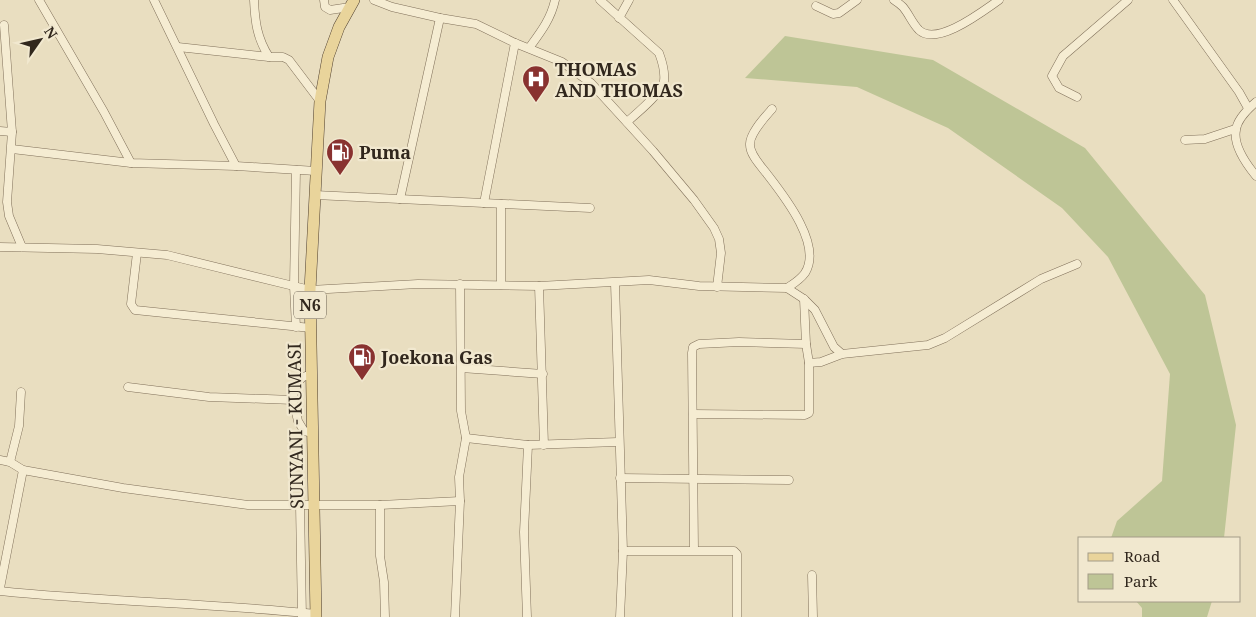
<svg xmlns="http://www.w3.org/2000/svg" width="1256" height="617" font-family="'Noto Serif',serif">
  <style>
    .green { fill: #bec596 }
    .lines { fill: none; stroke-linecap: round; stroke-linejoin: round }
    .street-casing { stroke: #80705a; stroke-width: 9 }
    .primary-casing { stroke: #4e3e2e; stroke-width: 12 }
    .street { stroke: #f5ecd2; stroke-width: 8 }
    .primary { stroke: #e9d49b; stroke-width: 11 }
    .labels { text-anchor: middle; dominant-baseline: central; stroke-width: 4.5; stroke-linejoin: round; paint-order: stroke }
    .shield { fill: #f1e8cf; stroke: #6b6152; stroke-width: 1 }
    .shield-label { font-size: 16px; font-weight: bold; fill: #31271d }
    .poi-label { font-size: 18px; font-weight: bold; fill: #31271d; stroke: #f1e8cf; text-anchor: start }
    .street-label { font-size: 18px; fill: #31271d; stroke: #f1e8cf }
  </style>
  <rect width="100%" height="100%" fill="#e9dec0"/>
  <!-- green -->
  <g class="green">
    <polygon points="785,36 933,60 1085,148 1205,295 1236,425 1224,538 1111,538 1117,521 1162,481 1170,374 1108,257 1062,208 948,128 857,87 745,78"/>
    <polygon points="1136,601 1212,601 1207,617 1142,617 1142,608"/>
  </g>
  <g class="lines">
    <!-- street casing -->
    <g class="street-casing">
      <g id="street">
        <polyline points="39,0 104,112 131,163"/>
        <polyline points="154,0 214,124 236,166"/>
        <path d="M254 0C255 22 257 38 269 57"/>
        <polyline points="324,0 325,7 330,10 350,7"/>
        <polyline points="374,0 392,7 440,18 476,24 515,43 562,62 591,83 653,151 694,200 714,228 719,239 721,253 717,287"/>
        <path d="M600 0 659 53C662 61 665 73 664 81 661 94 637 113 627 122"/>
        <path d="M894 0C897 2 900 4 903 7 909 14 912 23 919 30 937 47 983 11 999 0"/>
        <polyline points="1173,0 1239,92 1248,108"/>
        <polyline points="816,6 833,14 839,13 857,0"/>
        <polyline points="619,18 629,0"/>
        <polyline points="4,25 12,132 7,202 9,216 22,247"/>
        <polyline points="178,47 269,57 283,57 289,60 320,101"/>
        <path d="M529 48C540 33 551 19 555 0"/>
        <polyline points="1077,97 1059,88 1052,76 1063,56 1128,0"/>
        <path d="M1256 102C1249 108 1237 120 1236 130 1233 145 1247 165 1256 176"/>
        <path d="M772 109C765 117 749 134 750 145 750 155 761 166 767 174 784 196 823 245 805 273 800 280 793 284 787 288"/>
        <polyline points="0,131 12,132"/>
        <polyline points="1185,140 1205,139 1235,129"/>
        <polyline points="12,149 131,163 236,166 316,171"/>
        <polyline points="296,170 294,286 296,327"/>
        <polyline points="315,195 590,208"/>
        <polyline points="400,199 440,18"/>
        <polyline points="484,203 515,43"/>
        <polyline points="0,247 97,249 167,255 310,290 418,284 539,286 649,280 699,286 787,288 804,299 815,310 834,347 842,354"/>
        <polyline points="137,253 131,304 135,310 311,328"/>
        <polyline points="615,283 623,551 620,617"/>
        <polyline points="501,285 501,204"/>
        <polyline points="539,286 544,445"/>
        <polyline points="809,363 821,362 842,354 928,345 945,338 1041,279 1077,264"/>
        <polyline points="461,368 543,374"/>
        <polyline points="128,387 209,397 293,400 295,384 303,377 312,374"/>
        <polyline points="293,400 298,421 304,431 313,433"/>
        <polyline points="693,414 805,415 809,413 809,363 806,344 804,299"/>
        <polyline points="466,438 528,445 618,442"/>
        <polyline points="0,460 10,462 23,470 123,488 248,505 380,505 460,501"/>
        <polyline points="10,462 19,426 21,392"/>
        <polyline points="620,478 789,480"/>
        <polyline points="300,505 302,617"/>
        <polyline points="380,505 380,556 384,582 385,617"/>
        <polyline points="694,550 692,353 693,347 699,344 739,342 806,344"/>
        <polyline points="623,551 734,551 737,554 737,617"/>
        <polyline points="812,575 813,617"/>
        <polyline points="0,588 23,470"/>
        <path d="M0 591C105 602 211 603 316 614"/>
        <polyline points="455,617 460,501 459,477 466,438 461,411 460,284"/>
        <polyline points="527,617 524,532 528,445"/>
      </g>
    </g>
    <!-- primary casing -->
    <g class="primary-casing">
      <polyline id="primary" points="316,617 310,290 320,101 328,57 339,27 354,0"/>
    </g>
    <!-- street -->
    <use href="#street" class="street"/>
    <!-- primary -->
    <use href="#primary" class="primary"/>
  </g>
  <!-- icons -->
  <defs>
    <g id="hospital-pin" transform="scale(1.4375)"><path d="M0 17L-7.5 6A9.5 9.5 0 1 1 7.5 6Z" fill="#893230" stroke="#f1e8cf"/><path d="M-5-5h3v3.5h4V-5h3V5h-3V1.5h-4V5h-3Z" fill="#fff"/></g>
    <g id="fuel-pin" transform="scale(1.4375)"><path d="M0 17L-7.5 6A9.5 9.5 0 1 1 7.5 6Z" fill="#893230" stroke="#f1e8cf"/><path d="M-5.5-6h7V0h2V4h1.3V-2.5L3-4.5l.8-.8L6-3V5H2.5V1h-1V6h-7ZM-4.2-4.7v3.2H.2V-4.7Z" fill="#fff"/></g>
  </defs>
  <g fill-rule="evenodd">
    <use href="#hospital-pin" x="536" y="79"/>
    <use href="#fuel-pin" x="340" y="152"/>
    <use href="#fuel-pin" x="362" y="357"/>
  </g>
  <g class="labels">
    <!-- shield labels -->
    <rect class="shield" x="294" y="291.5" width="32" height="27" rx="4"/>
    <g class="shield-label">
      <text x="310" y="305">N6</text>
    </g>
    <!-- poi labels -->
    <g class="poi-label">
      <text x="555" y="69">THOMAS<tspan x="555" dy="21">AND THOMAS</tspan></text>
      <text x="359" y="152">Puma</text>
      <text x="381" y="357">Joekona Gas</text>
    </g>
    <!-- street labels -->
    <g class="street-label">
      <text transform="translate(295 426) rotate(-91)">SUNYANI - KUMASI</text>
    </g>
  </g>
  <!-- legend -->
  <rect x="1078" y="537" width="162" height="65" fill="#f1e8cf" stroke="#a49b88"/>
  <rect x="1088" y="553" width="25" height="8" fill="#e9d49b" stroke="#a49b88"/>
  <text x="1124" y="562" font-size="15" fill="#31271d">Road</text>
  <rect x="1088" y="574" width="25" height="15" fill="#bec596" stroke="#a49b88"/>
  <text x="1124" y="587" font-size="15" fill="#31271d">Park</text>
  <!-- north arrow -->
  <g transform="translate(40 40) rotate(56)" stroke="#f1e8cf" stroke-width="4" paint-order="stroke">
  <path d="M0-4L9 19L0 12L-9 19Z" fill="#31271d"/>
  <text y="-8" font-size="14" font-weight="bold" text-anchor="middle" fill="#31271d">N</text>
  </g>
</svg>
